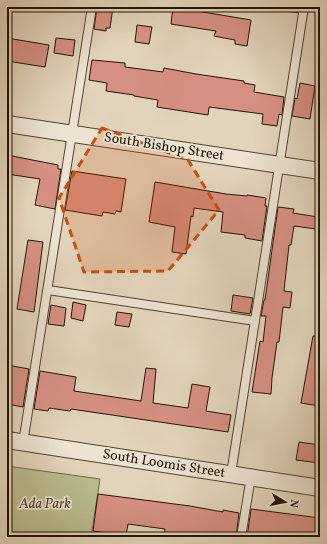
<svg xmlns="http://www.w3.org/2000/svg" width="327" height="544" font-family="Vollkorn,serif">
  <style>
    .green { fill: #babb8c; stroke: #6e6748 }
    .building { fill: #d69083; stroke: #221303 }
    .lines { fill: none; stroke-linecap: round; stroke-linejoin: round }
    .service-casing { stroke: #524331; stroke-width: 10 }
    .minor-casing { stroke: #524331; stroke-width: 18 }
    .service { stroke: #ece3d3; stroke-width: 8 }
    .minor { stroke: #ece3d3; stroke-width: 16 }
    .marked { fill: #ca4e0b; fill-opacity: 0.2; stroke: #ca4e0b; stroke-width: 3; stroke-dasharray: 8 5; stroke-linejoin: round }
    .labels { text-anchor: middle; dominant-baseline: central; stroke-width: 3.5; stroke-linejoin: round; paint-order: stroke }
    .street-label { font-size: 14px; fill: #221303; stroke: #ece3d3 }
    .park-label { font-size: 14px; font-style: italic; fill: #50452c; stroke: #ece3d3 }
  </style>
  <rect width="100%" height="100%" fill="#e2d4bc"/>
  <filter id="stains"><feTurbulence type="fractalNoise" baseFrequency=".005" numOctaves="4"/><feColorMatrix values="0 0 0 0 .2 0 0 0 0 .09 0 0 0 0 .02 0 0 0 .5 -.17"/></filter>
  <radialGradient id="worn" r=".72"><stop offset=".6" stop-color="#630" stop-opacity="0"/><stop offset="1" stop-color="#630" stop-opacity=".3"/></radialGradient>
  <!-- green -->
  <polygon class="green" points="7,466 100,479 91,537 7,537"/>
  <!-- building -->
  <g class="building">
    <polygon points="97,7 113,7 110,28 106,28 106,31 94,29"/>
    <polygon points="173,7 251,20 247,46 235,44 235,40 214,36 216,31 171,24"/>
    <polygon points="137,25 152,27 149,44 135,42"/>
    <polygon points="7,38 49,45 45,67 7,61"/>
    <polygon points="56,38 75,40 73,56 54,53"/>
    <polygon points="92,60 125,63 125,67 163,72 164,68 196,74 244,81 244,83 255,85 254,92 284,97 282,115 279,114 277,126 262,124 263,114 209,107 208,115 157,107 158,100 134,96 134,95 106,91 107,83 89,80"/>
    <polygon points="300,83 315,86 310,119 292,116 295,98 297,99"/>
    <polygon points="7,155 58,165 58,169 61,169 55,209 35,205 40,179 7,174"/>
    <polygon points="72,171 126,179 121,212 116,211 115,214 103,212 102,216 65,210"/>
    <polygon points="155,182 226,194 247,196 247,195 266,198 265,206 267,206 262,241 245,238 245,235 221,232 223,212 194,208 193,217 191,216 186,254 172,252 175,227 149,222"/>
    <polygon points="278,207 294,209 293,213 318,217 316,229 294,226 291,245 289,245 284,291 292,292 290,308 283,307 279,342 277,342 272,378 271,394 252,392 260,341 263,342 266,316 261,316 264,300 265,300"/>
    <polygon points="28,240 43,242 34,312 17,309"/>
    <polygon points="233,295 253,298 250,314 231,311"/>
    <polygon points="73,302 86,305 83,321 71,318"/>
    <polygon points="51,305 66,308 64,326 48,324"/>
    <polygon points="117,312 132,314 129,327 115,325"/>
    <polygon points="313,336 320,336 320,406 301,403"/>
    <polygon points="7,365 29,369 23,407 7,404"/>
    <polygon points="146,368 156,369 153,403 188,408 192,384 210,387 206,411 231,415 228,432 71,409 70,411 49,408 48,411 34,409 40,371 76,377 74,391 141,401"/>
    <polygon points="299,442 320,445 320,463 296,460"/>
    <polygon points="98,494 190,506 223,512 223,510 239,513 236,537 164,537 165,529 128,524 126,536 93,531"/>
    <polygon points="251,509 320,518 320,537 247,537"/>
  </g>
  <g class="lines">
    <!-- service casing -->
    <g class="service-casing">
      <g id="service">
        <polyline points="289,7 304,9"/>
        <polyline points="48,290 255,321"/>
        <polyline points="23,443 92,7"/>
        <polyline points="231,474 304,7"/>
        <polyline points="241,537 251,477"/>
      </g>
    </g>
    <!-- minor casing -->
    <g class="minor-casing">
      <g id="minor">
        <polyline points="7,124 320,171"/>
        <polyline points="7,440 320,488"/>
      </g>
    </g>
    <!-- service -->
    <use href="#service" class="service"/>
    <!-- minor -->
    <use href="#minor" class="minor"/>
  </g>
  <!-- marked area -->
  <path class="marked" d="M102 128 188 160 219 210 168 271 84 272 59 198Z"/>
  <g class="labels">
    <!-- street labels -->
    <g class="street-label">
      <text transform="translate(164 147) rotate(9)">South Bishop Street</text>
      <text transform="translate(164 464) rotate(9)">South Loomis Street</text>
    </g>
    <!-- park labels -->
    <g class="park-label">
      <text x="45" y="504">Ada Park</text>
    </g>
  </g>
  <!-- margin -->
  <rect width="327" height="544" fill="none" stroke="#e2d4bc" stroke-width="24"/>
  <rect x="8" y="8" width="311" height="528" fill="none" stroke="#221303" stroke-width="2"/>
  <rect x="12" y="12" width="303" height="520" fill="none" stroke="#221303"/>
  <!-- north arrow -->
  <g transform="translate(285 502) rotate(100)" stroke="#ece3d3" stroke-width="3" paint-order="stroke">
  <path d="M0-3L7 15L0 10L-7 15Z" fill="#221303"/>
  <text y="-6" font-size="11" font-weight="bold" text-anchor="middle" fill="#221303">N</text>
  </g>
  <rect width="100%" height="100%" filter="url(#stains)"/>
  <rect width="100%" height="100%" fill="url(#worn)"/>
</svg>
